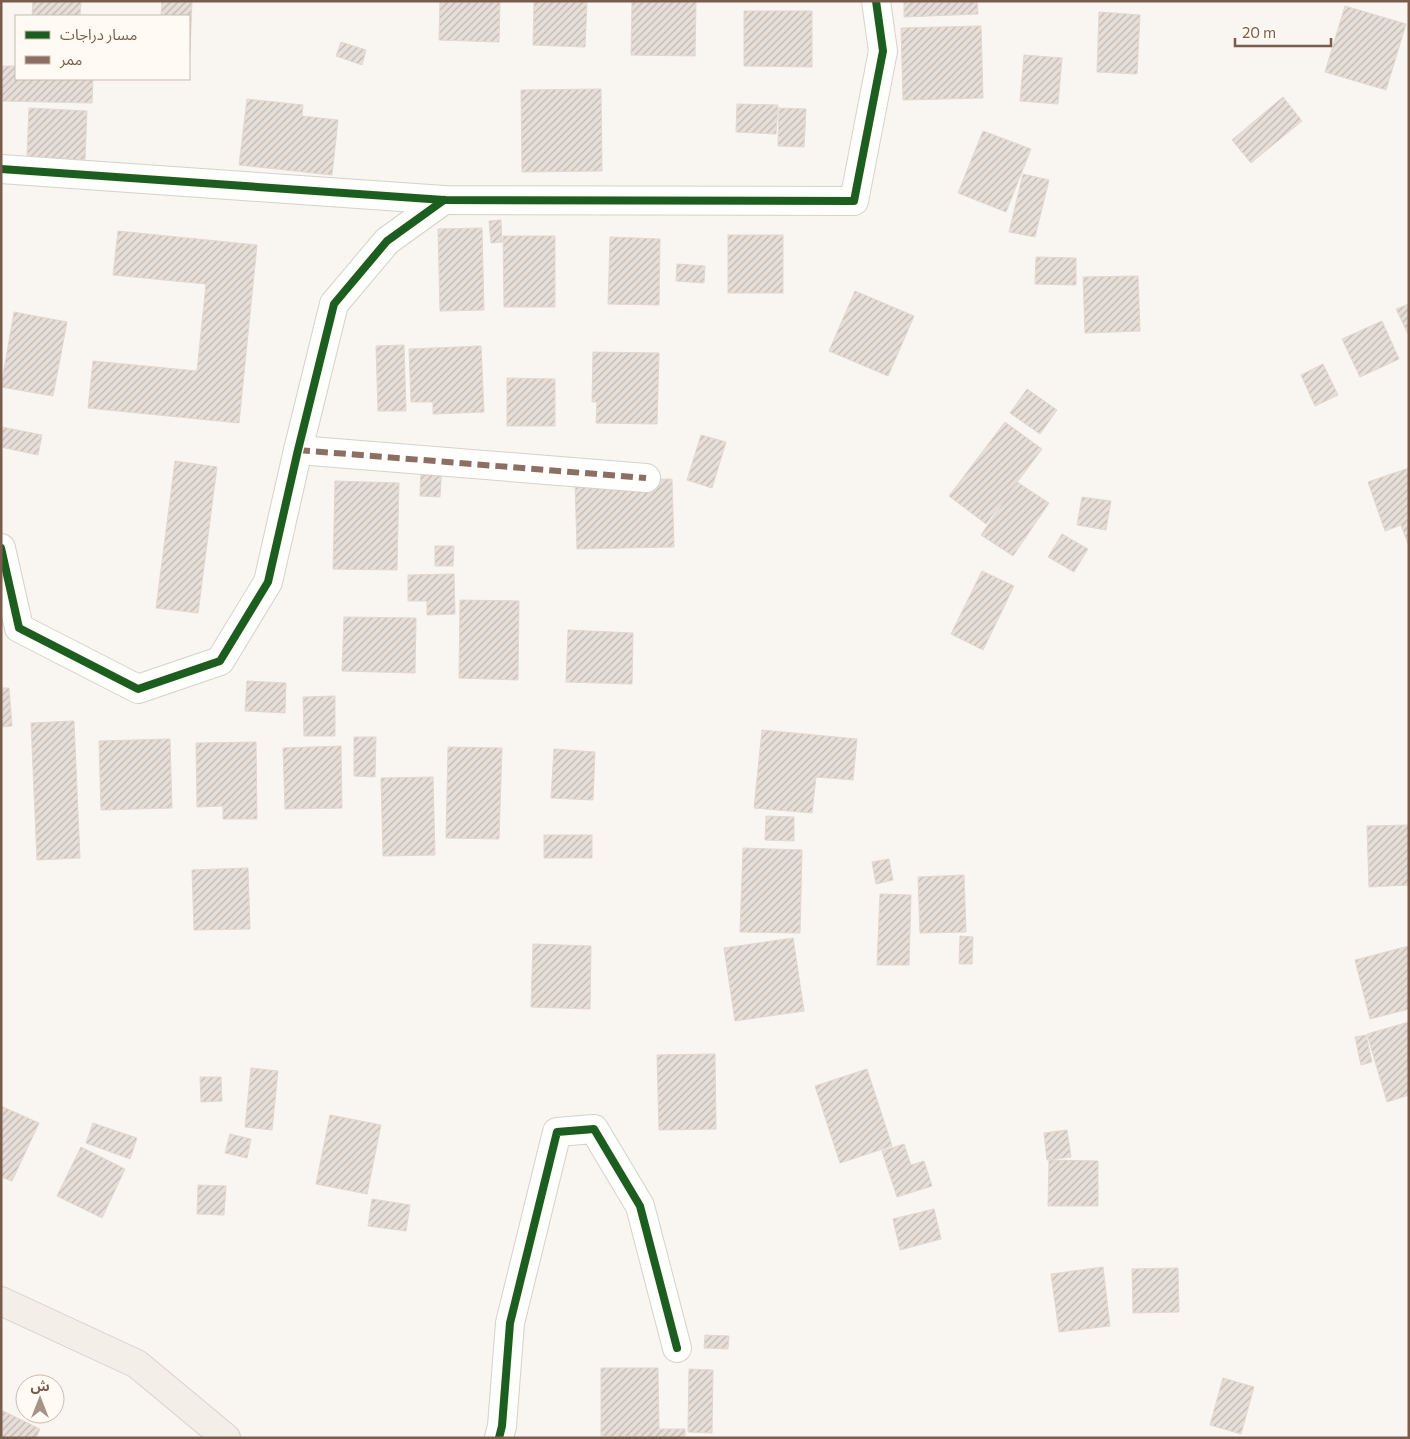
<svg xmlns="http://www.w3.org/2000/svg" width="1410" height="1439" font-family="Commissioner,'Noto Sans Arabic',sans-serif">
  <style>
    .building { fill: url(#building-hatch); stroke: #e2d8d2 }
    .lines { fill: none; stroke-linecap: round; stroke-linejoin: round }
    .minor-casing { stroke: #d7d1cb; stroke-width: 30 }
    .primary-casing { stroke: #dad1cc; stroke-width: 30 }
    .minor { stroke: #fefefd; stroke-width: 28 }
    .primary { stroke: #f3eee8; stroke-width: 28 }
    .quiet { stroke: #8d6e63; stroke-width: 6; stroke-dasharray: 12 6; stroke-linecap: butt }
    .cycleway-casing { stroke: #fffaf3; stroke-width: 11 }
    .cycleway { stroke: #1b5e20; stroke-width: 8 }
  </style>
  <defs>
    <pattern id="building-hatch" width="6" height="6" patternUnits="userSpaceOnUse" patternTransform="scale(1.25)"><rect width="6" height="6" fill="#e6ded7"/><path d="M-1 1l2-2M0 6l6-6M5 7l2-2" fill="none" stroke="#bfb7b1"/></pattern>
  </defs>
  <rect width="100%" height="100%" fill="#f9f5f0"/>
  <!-- building -->
  <g class="building">
    <polygon points="33,1 81,1 80,16 32,16"/>
    <polygon points="162,1 192,1 190,50 189,50 189,16 161,16"/>
    <polygon points="440,1 500,1 499,42 439,40"/>
    <polygon points="534,1 587,1 585,47 533,45"/>
    <polygon points="632,1 696,1 695,56 631,55"/>
    <polygon points="904,1 977,1 978,14 904,17"/>
    <polygon points="1345,6 1406,24 1386,90 1325,72"/>
    <polygon points="744,11 812,11 812,67 744,66"/>
    <polygon points="1099,12 1140,15 1137,74 1097,72"/>
    <polygon points="981,26 983,98 903,100 901,28"/>
    <polygon points="341,42 366,50 362,65 336,56"/>
    <polygon points="1024,55 1062,58 1058,104 1020,101"/>
    <polygon points="1,66 16,66 16,79 93,79 92,103 1,101"/>
    <polygon points="601,89 602,171 522,172 521,90"/>
    <polygon points="1283,97 1302,121 1251,163 1232,140"/>
    <polygon points="247,99 303,105 302,116 338,120 332,175 239,165"/>
    <polygon points="737,104 778,105 776,134 736,132"/>
    <polygon points="29,108 87,111 85,160 27,157"/>
    <polygon points="779,108 806,109 804,147 778,146"/>
    <polygon points="983,131 1031,149 1006,212 958,193"/>
    <polygon points="1023,174 1049,180 1035,237 1009,232"/>
    <polygon points="501,220 502,242 491,243 489,221"/>
    <polygon points="482,228 484,310 440,311 438,229"/>
    <polygon points="118,231 257,245 239,423 88,408 93,361 197,371 206,284 113,275"/>
    <rect x="728" y="235" width="55" height="58"/>
    <polygon points="503,236 555,236 555,307 504,307"/>
    <polygon points="610,237 660,239 659,305 608,304"/>
    <polygon points="1036,257 1076,258 1076,285 1035,284"/>
    <polygon points="677,264 705,266 704,283 676,281"/>
    <polygon points="1138,276 1140,331 1085,333 1083,277"/>
    <polygon points="855,291 914,316 888,376 829,351"/>
    <polygon points="1409,304 1409,336 1396,309"/>
    <polygon points="14,312 67,322 53,396 1,387"/>
    <polygon points="1382,321 1399,359 1360,377 1342,339"/>
    <polygon points="404,345 406,411 378,411 376,346"/>
    <polygon points="481,346 484,412 433,414 433,402 411,402 409,349"/>
    <polygon points="593,352 659,353 657,424 596,423 597,402 592,402"/>
    <polygon points="1323,364 1338,395 1315,406 1301,375"/>
    <polygon points="507,378 555,379 555,426 507,426"/>
    <polygon points="1027,389 1057,410 1040,434 1010,413"/>
    <polygon points="1005,422 1042,449 986,524 949,496"/>
    <polygon points="2,427 42,435 38,455 1,447"/>
    <polygon points="701,435 726,442 712,488 687,480"/>
    <polygon points="175,461 217,467 198,613 156,608"/>
    <polygon points="421,464 442,465 440,497 420,496"/>
    <polygon points="1409,468 1409,543 1408,544 1401,525 1385,531 1368,482"/>
    <polygon points="672,479 674,547 577,549 575,481"/>
    <polygon points="335,481 399,483 397,570 333,569"/>
    <polygon points="1017,482 1049,503 1013,556 981,535"/>
    <polygon points="1082,497 1111,501 1106,530 1077,525"/>
    <polygon points="1062,534 1088,549 1074,572 1048,557"/>
    <polygon points="435,546 454,546 453,566 435,566"/>
    <polygon points="982,571 1014,586 983,650 951,634"/>
    <polygon points="454,574 455,614 427,615 427,601 408,601 408,575"/>
    <polygon points="460,600 519,601 518,680 459,678"/>
    <polygon points="344,617 416,618 415,673 342,671"/>
    <polygon points="568,630 633,633 632,684 566,682"/>
    <polygon points="247,681 286,683 285,713 245,711"/>
    <polygon points="1,688 9,688 12,726 1,727"/>
    <polygon points="335,696 335,736 304,736 303,697"/>
    <polygon points="74,721 80,858 37,860 31,723"/>
    <polygon points="762,730 857,739 853,780 816,777 812,813 754,808"/>
    <polygon points="354,737 376,737 375,777 354,776"/>
    <polygon points="170,739 172,808 101,810 99,741"/>
    <polygon points="256,742 257,819 223,819 223,806 197,807 196,743"/>
    <polygon points="341,746 342,808 285,809 283,748"/>
    <polygon points="448,747 502,748 499,839 446,838"/>
    <polygon points="554,749 595,752 593,800 551,798"/>
    <polygon points="433,777 435,855 383,856 381,778"/>
    <polygon points="766,816 794,817 794,841 765,840"/>
    <polygon points="1409,825 1409,885 1369,887 1367,826"/>
    <rect x="544" y="835" width="48" height="23"/>
    <polygon points="743,848 802,850 800,933 740,932"/>
    <polygon points="889,859 893,880 876,884 872,862"/>
    <polygon points="248,868 250,929 194,930 192,870"/>
    <polygon points="964,875 966,932 920,933 918,877"/>
    <polygon points="880,894 911,895 909,965 877,965"/>
    <polygon points="960,936 973,937 972,964 959,964"/>
    <polygon points="793,938 804,1011 735,1021 724,948"/>
    <polygon points="533,944 591,946 590,1009 531,1007"/>
    <polygon points="1409,946 1409,1009 1370,1019 1355,960"/>
    <polygon points="1409,1022 1409,1095 1387,1102 1367,1034"/>
    <polygon points="1366,1035 1372,1062 1361,1065 1355,1037"/>
    <polygon points="715,1054 716,1129 659,1130 657,1055"/>
    <polygon points="251,1068 278,1071 272,1130 245,1127"/>
    <polygon points="867,1069 892,1146 840,1163 815,1086"/>
    <polygon points="200,1077 221,1077 222,1101 201,1102"/>
    <polygon points="1,1106 39,1123 12,1181 1,1177"/>
    <polygon points="330,1115 381,1125 367,1194 316,1184"/>
    <polygon points="93,1123 137,1138 130,1159 86,1143"/>
    <polygon points="1067,1130 1071,1157 1047,1160 1044,1133"/>
    <polygon points="230,1134 251,1139 247,1158 225,1153"/>
    <polygon points="904,1144 911,1165 924,1161 932,1186 897,1197 882,1151"/>
    <polygon points="81,1147 125,1169 102,1218 57,1196"/>
    <polygon points="1049,1160 1098,1161 1098,1206 1048,1206"/>
    <polygon points="198,1185 226,1186 224,1215 197,1214"/>
    <polygon points="372,1199 410,1205 406,1231 368,1226"/>
    <polygon points="934,1209 941,1239 900,1250 893,1219"/>
    <polygon points="1103,1267 1110,1326 1059,1332 1051,1274"/>
    <polygon points="1178,1268 1179,1312 1133,1313 1132,1269"/>
    <polygon points="705,1335 729,1336 728,1349 704,1348"/>
    <polygon points="601,1368 658,1368 659,1429 685,1429 685,1438 601,1436"/>
    <polygon points="689,1369 713,1370 712,1433 688,1432"/>
    <polygon points="1223,1378 1254,1387 1241,1434 1210,1425"/>
    <polygon points="1,1410 40,1429 36,1438 1,1438"/>
  </g>
  <g class="lines">
    <!-- minor casing -->
    <g class="minor-casing">
      <g id="minor">
        <polyline points="1,169 444,200 854,201 883,51 876,1"/>
        <polyline points="298,450 646,478"/>
        <polyline points="1,548 19,628 138,689 220,661 268,582 298,450 334,304 387,241 444,200"/>
        <polyline points="499,1438 502,1426 510,1323 557,1132 594,1129 640,1206 677,1348"/>
      </g>
    </g>
    <!-- primary casing -->
    <g class="primary-casing">
      <polyline id="primary" points="1,1301 137,1364 226,1438"/>
    </g>
    <!-- minor -->
    <use href="#minor" class="minor"/>
    <!-- primary -->
    <use href="#primary" class="primary"/>
    <!-- quiet -->
    <polyline class="quiet" points="298,450 646,478"/>
    <!-- cycleway casing -->
    <g class="cycleway-casing">
      <g id="cycleway">
        <polyline points="1,169 444,200 854,201 883,51 876,1"/>
        <polyline points="1,548 19,628 138,689 220,661 268,582 298,450 334,304 387,241 444,200"/>
        <polyline points="499,1438 502,1426 510,1323 557,1132 594,1129 640,1206 677,1348"/>
      </g>
    </g>
    <!-- cycleway -->
    <use href="#cycleway" class="cycleway"/>
  </g>
  <!-- border -->
  <rect width="1410" height="1439" fill="none" stroke="#7a5c4d" stroke-width="5"/>
  <!-- legend -->
  <rect x="15" y="15" width="175" height="65" fill="#fffaf3" stroke="#cabbb1"/>
  <rect x="25" y="31" width="25" height="8" fill="#1b5e20" stroke="#cabbb1"/>
  <text x="60" y="40" font-size="15" fill="#7a5c4d">مسار دراجات</text>
  <rect x="25" y="56" width="25" height="8" fill="#8d6e63" stroke="#cabbb1"/>
  <text x="60" y="65" font-size="15" fill="#7a5c4d">ممر</text>
  <!-- north arrow -->
  <g transform="translate(40 1399)"><circle r="24" fill="#fffaf3" stroke="#cabbb1"/>
  <path d="M0-4L9 19L0 12L-9 19Z" fill="#a69286"/>
  <text y="-8" font-size="14" font-weight="bold" text-anchor="middle" fill="#7a5c4d">ش</text>
  </g>
  <!-- scale -->
  <path d="M1235 38v8h96v-8" fill="none" stroke="#7a5c4d" stroke-width="2.5"/>
  <text x="1242" y="38" font-size="15" fill="#7a5c4d" stroke="#fffaf3" stroke-width="4" paint-order="stroke">20 m</text>
</svg>
